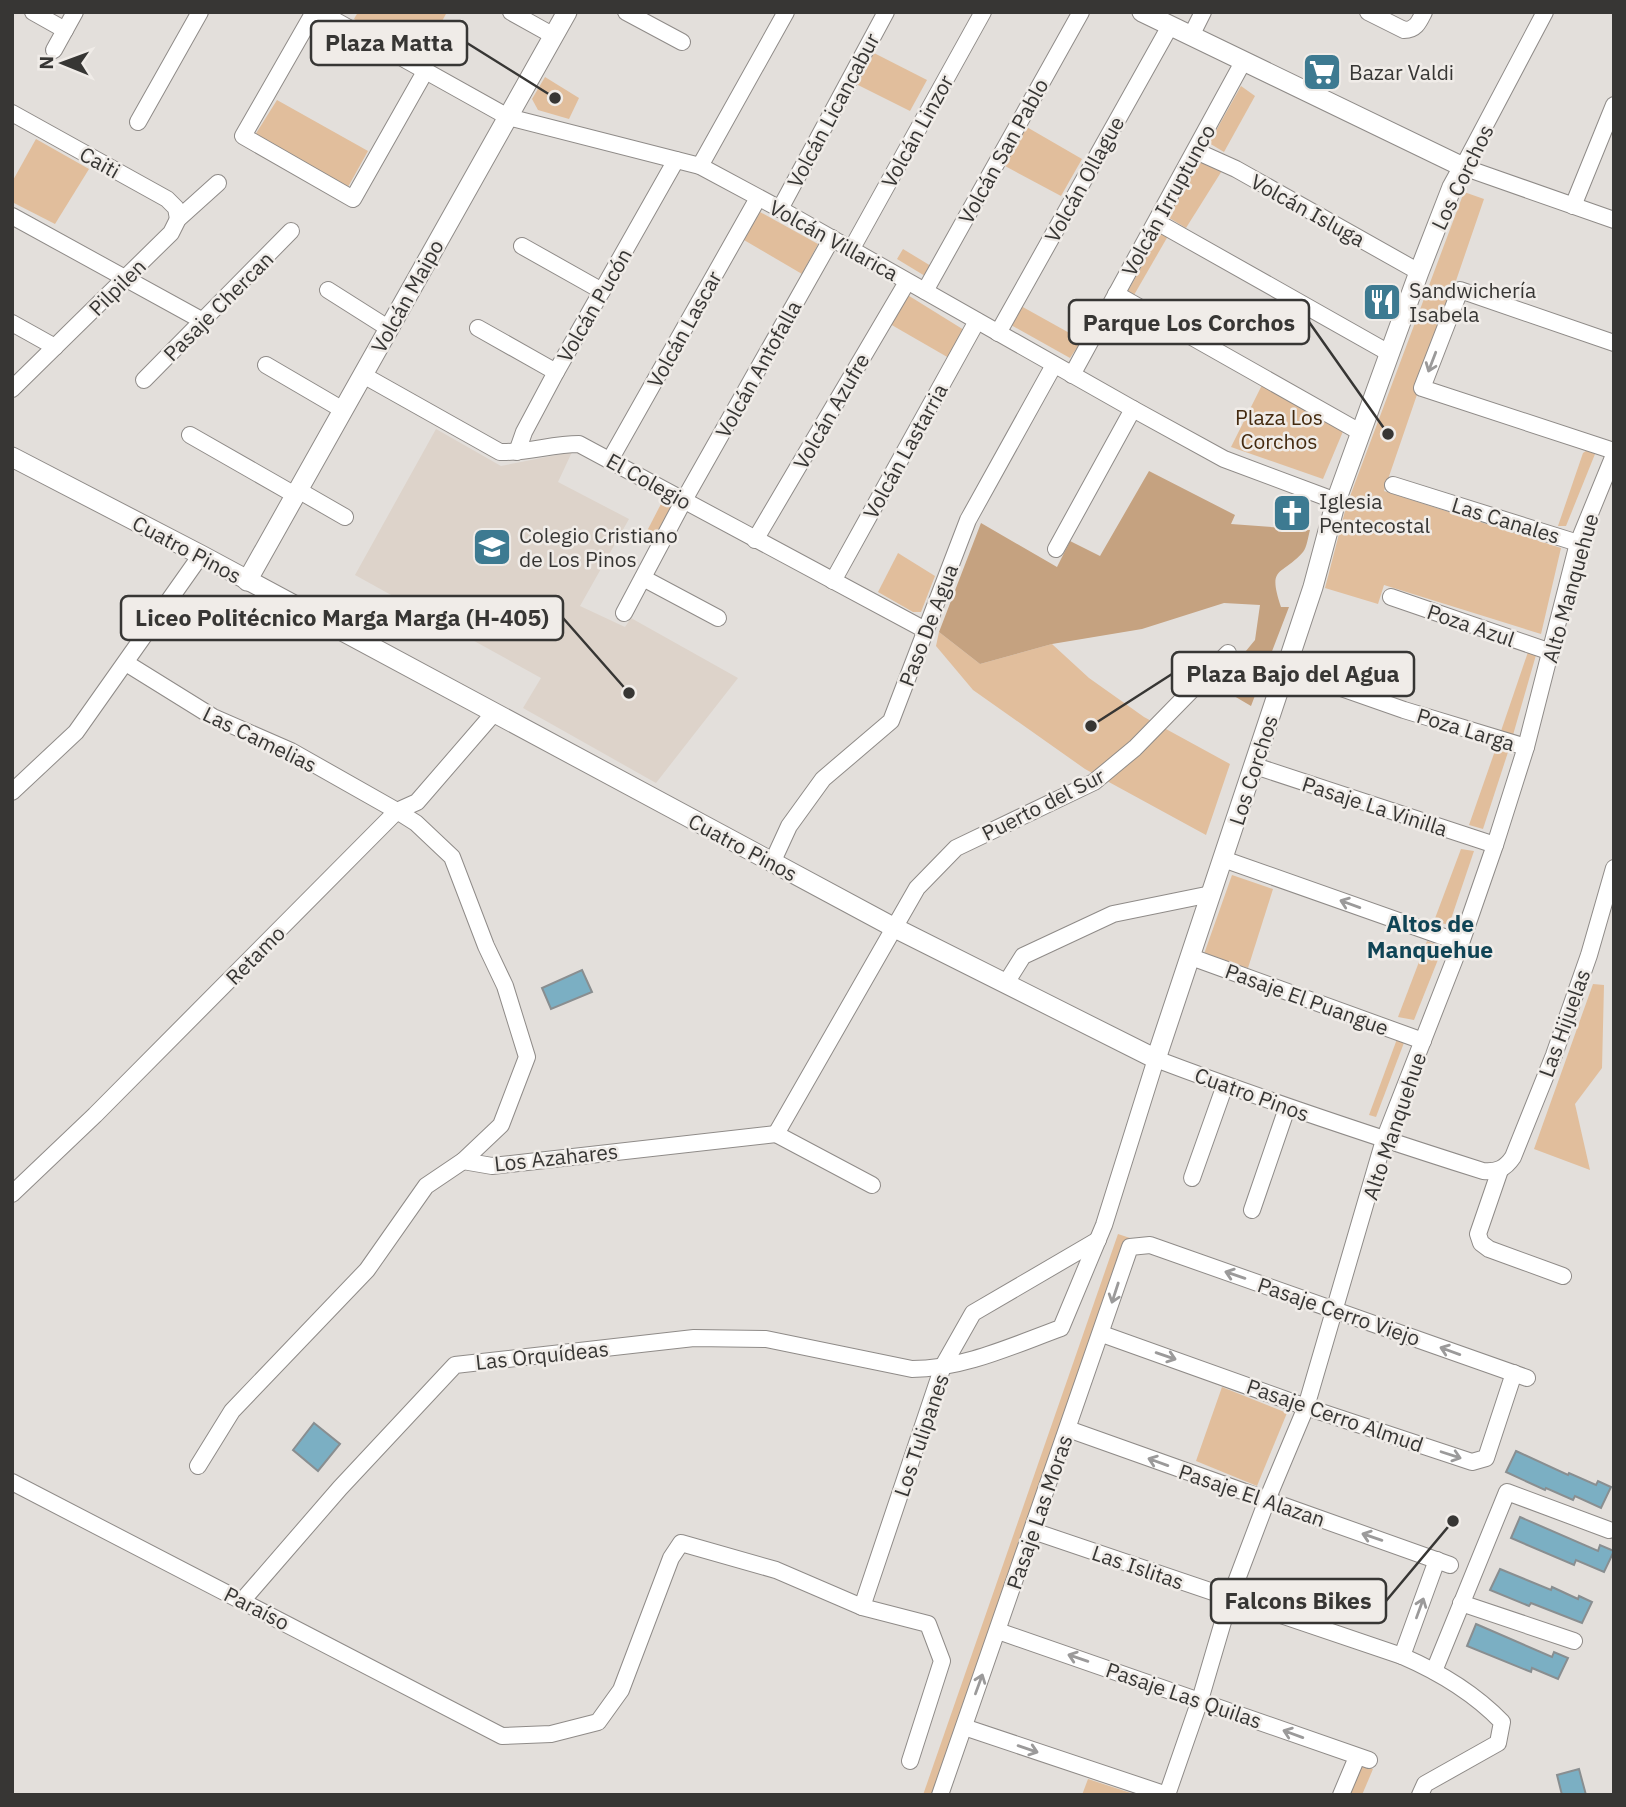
<svg xmlns="http://www.w3.org/2000/svg" width="1626" height="1807" font-family="'IBM Plex Sans',sans-serif">
  <style>
    .built { fill: #ddd3ca }
    .green { fill: #e1be9c }
    .forest { fill: #c5a280 }
    .building { fill: #7bafc3; stroke: #898e90; stroke-width: 2 }
    .lines { fill: none; stroke-linecap: round; stroke-linejoin: round }
    .minor-casing { stroke: #8f8b88; stroke-width: 18 }
    .tertiary-casing { stroke: #8f8b88; stroke-width: 21 }
    .minor { stroke: #fff; stroke-width: 16 }
    .tertiary { stroke: #fff; stroke-width: 19 }
    .oneway { stroke: #9b9a9a }
    .labels { text-anchor: middle; dominant-baseline: central; stroke-width: 5; stroke-linejoin: round; paint-order: stroke }
    .poi-label { font-size: 21px; fill: #373634; stroke: #f0ece8; text-anchor: start }
    .street-label { font-size: 21px; fill: #373634; stroke: #f0ece8 }
    .park-label { font-size: 21px; fill: #442a0f; stroke: #f0ece8 }
    .neighbourhood-label { font-size: 23px; font-weight: bold; fill: #104455; stroke: #f0ece8 }
    .leader { fill: none; stroke: #373634; stroke-width: 2.5 }
    .callout-dot { fill: #373634; stroke: #f0ece8; stroke-width: 2.5 }
    .callout { fill: #f0ece8; stroke: #373634; stroke-width: 2.5 }
    .callout-label { font-size: 23px; text-anchor: middle; font-weight: bold; fill: #373634 }
  </style>
  <rect width="100%" height="100%" fill="#e3dfdb"/>
  <!-- built -->
  <polygon class="built" points="436,429 501,466 572,452 558,482 629,519 580,606 625,627 631,618 738,678 656,783 523,708 541,678 355,575"/>
  <!-- green -->
  <g class="green">
    <polygon points="358,12 447,12 422,58 354,19"/>
    <polygon points="874,53 927,80 910,111 856,84"/>
    <polygon points="545,77 579,98 569,119 538,110 532,99"/>
    <polygon points="1241,86 1255,96 1224,152 1209,143"/>
    <polygon points="277,100 368,151 348,187 255,135"/>
    <polygon points="1025,126 1082,159 1061,196 1005,166"/>
    <polygon points="36,139 89,169 55,224 12,202 12,182"/>
    <polygon points="1200,157 1223,169 1186,228 1166,216"/>
    <polygon points="1464,192 1484,199 1384,491 1561,548 1541,634 1384,585 1378,604 1325,588 1346,507"/>
    <polygon points="760,212 818,244 802,274 744,240"/>
    <polygon points="1161,231 1168,236 1134,295 1128,291"/>
    <polygon points="903,249 931,266 925,276 897,259"/>
    <polygon points="906,294 964,330 949,358 890,324"/>
    <polygon points="1021,306 1082,340 1070,358 1011,325"/>
    <polygon points="1263,383 1344,429 1323,479 1231,447"/>
    <polygon points="1589,449 1595,454 1566,526 1558,526 1583,453"/>
    <polygon points="662,502 673,507 658,536 647,531"/>
    <polygon points="898,553 935,576 921,612 913,612 878,592"/>
    <polygon points="939,632 980,664 1052,644 1089,678 1144,717 1230,764 1206,835 1085,769 973,690 936,646"/>
    <polygon points="1528,652 1536,655 1513,735 1501,731"/>
    <polygon points="1497,745 1509,749 1483,829 1469,825"/>
    <polygon points="1461,849 1474,851 1449,925 1434,921"/>
    <polygon points="1232,875 1273,889 1248,968 1204,954"/>
    <polygon points="1427,941 1443,947 1414,1020 1398,1017"/>
    <polygon points="1593,984 1604,985 1602,1068 1575,1104 1590,1170 1534,1149"/>
    <polygon points="1397,1039 1405,1040 1376,1117 1369,1115"/>
    <polygon points="1118,1234 1130,1238 934,1795 923,1795"/>
    <polygon points="1222,1387 1287,1413 1257,1486 1196,1461"/>
    <polygon points="1361,1764 1373,1769 1362,1795 1349,1795"/>
    <polygon points="1088,1779 1137,1795 1082,1795"/>
  </g>
  <!-- forest -->
  <path class="forest" d="M1149 471 1235 515 1231 524 1310 530C1308 537 1307 547 1303 552 1281 577 1267 565 1281 607H1289L1251 706 1217 686 1255 640 1260 605 1224 603 1142 629 1052 644 980 664 939 632 981 523 1057 567 1070 541 1100 556Z"/>
  <!-- building -->
  <g class="building">
    <polygon points="582,970 592,992 551,1009 542,988"/>
    <polygon points="314,1423 340,1444 318,1471 293,1450"/>
    <polygon points="1516,1451 1568,1475 1569,1473 1596,1485 1598,1481 1611,1487 1601,1508 1575,1496 1573,1500 1546,1488 1545,1490 1506,1472"/>
    <polygon points="1520,1517 1598,1551 1600,1545 1614,1551 1604,1572 1576,1560 1574,1565 1511,1538"/>
    <polygon points="1500,1569 1551,1590 1552,1587 1578,1599 1579,1596 1592,1602 1582,1623 1531,1603 1529,1606 1490,1590"/>
    <polygon points="1476,1624 1552,1657 1554,1652 1568,1658 1558,1679 1532,1668 1531,1672 1467,1646"/>
    <polygon points="1579,1769 1586,1795 1562,1795 1557,1775"/>
  </g>
  <g class="lines">
    <!-- minor casing -->
    <g class="minor-casing">
      <g id="minor">
        <polyline points="33,12 65,30"/>
        <polyline points="314,12 243,136 353,199 426,70"/>
        <polyline points="320,12 508,117 700,166 780,209 1133,409 1224,459 1336,501"/>
        <polyline points="511,12 554,36"/>
        <polyline points="626,12 682,42"/>
        <path d="M1368 12 1404 30C1416 30 1419 22 1424 12"/>
        <polyline points="1545,12 1463,167 1614,220"/>
        <polyline points="1191,36 1203,12"/>
        <polyline points="54,50 75,12"/>
        <polyline points="12,113 167,199 176,208 178,219"/>
        <polyline points="138,122 200,12"/>
        <polyline points="1196,151 1236,169 1419,272"/>
        <polyline points="700,166 786,12"/>
        <polyline points="1573,206 1614,105"/>
        <polyline points="780,209 886,12"/>
        <polyline points="12,216 203,321"/>
        <polyline points="1157,222 1389,353"/>
        <polyline points="522,246 602,291"/>
        <polyline points="851,250 983,12"/>
        <polyline points="328,290 388,328"/>
        <polyline points="925,291 1081,12"/>
        <polyline points="1116,294 1360,432"/>
        <polyline points="12,323 55,347"/>
        <polyline points="478,328 556,372"/>
        <polyline points="998,333 1170,26"/>
        <polyline points="1614,343 1460,290 1422,388 1614,451"/>
        <polyline points="266,365 343,410"/>
        <path d="M363 375 500 452C527 453 552 444 579 444L927 631"/>
        <polyline points="1072,375 1243,62"/>
        <polyline points="144,380 291,231"/>
        <polyline points="12,389 171,233 178,219 218,183"/>
        <polyline points="190,435 295,495"/>
        <polyline points="517,452 524,432 556,372 676,160"/>
        <polyline points="610,460 758,198"/>
        <polyline points="1393,485 1578,543"/>
        <polyline points="298,490 345,517"/>
        <polyline points="755,540 907,282"/>
        <polyline points="1056,549 1133,409"/>
        <polyline points="643,578 718,618"/>
        <polyline points="833,581 977,321"/>
        <polyline points="1391,597 1551,652"/>
        <polyline points="624,613 684,500 832,238"/>
        <polyline points="126,663 213,717 291,751 397,811 416,823 452,857 486,946 505,986 527,1057 501,1125 463,1161 426,1186 367,1270 232,1411 198,1466"/>
        <polyline points="1287,669 1404,710 1526,747"/>
        <polyline points="1255,766 1495,845"/>
        <polyline points="12,792 76,732 201,555"/>
        <polyline points="1223,859 1461,943"/>
        <polyline points="772,863 789,826 823,779 891,721 968,520 1054,365"/>
        <polyline points="1191,957 1423,1041"/>
        <polyline points="1006,983 1023,956 1113,914 1211,894"/>
        <polyline points="776,1134 917,888 956,848 1094,782 1135,748 1228,653"/>
        <polyline points="776,1134 872,1185"/>
        <polyline points="463,1161 492,1166 776,1134"/>
        <polyline points="1500,1170 1478,1234 1481,1243 1489,1249 1563,1276"/>
        <polyline points="1192,1178 1225,1085"/>
        <polyline points="12,1194 95,1115 397,811 417,802 494,713"/>
        <polyline points="1252,1210 1287,1108"/>
        <polyline points="1102,1334 1306,1407 1472,1462 1486,1458 1514,1373"/>
        <polyline points="1068,1429 1450,1565"/>
        <polyline points="12,1482 502,1736 551,1734 598,1722 621,1690 671,1558 681,1543 776,1570 862,1607 928,1624 942,1661 910,1761"/>
        <path d="M1033 1531 1402 1656C1439 1672 1474 1693 1502 1722L1498 1743 1425 1784 1420 1795"/>
        <path d="M242 1601 340 1488 455 1365 694 1338 766 1339 912 1369C963 1369 1014 1345 1061 1328L1104 1225 1156 1059C1264 1100 1373 1136 1483 1171 1497 1172 1505 1169 1513 1157L1554 1055 1589 955 1614 868"/>
        <polyline points="1461,1603 1574,1641"/>
        <polyline points="862,1607 943,1366 973,1313 1098,1240"/>
        <polyline points="998,1631 1369,1760"/>
        <polyline points="1402,1656 1437,1560"/>
        <polyline points="1434,1671 1507,1492 1609,1530"/>
        <polyline points="964,1727 1167,1795"/>
        <polyline points="940,1795 1130,1247 1150,1245 1527,1378"/>
        <polyline points="1167,1795 1200,1700 1230,1598 1267,1500 1306,1407 1384,1140 1461,943 1495,845 1526,747 1578,543 1614,455"/>
        <polyline points="1341,1795 1357,1757"/>
      </g>
    </g>
    <!-- tertiary casing -->
    <g class="tertiary-casing">
      <g id="tertiary">
        <polyline points="12,457 201,555 893,927 1156,1059 1313,587 1336,501 1419,272 1452,187 1463,167 1142,12"/>
        <polyline points="247,581 567,12"/>
      </g>
    </g>
    <!-- minor -->
    <use href="#minor" class="minor"/>
    <!-- tertiary -->
    <use href="#tertiary" class="tertiary"/>
  </g>
  <!-- one-way arrows -->
  <defs><path id="oneway-shaft" d="M-6 0H5M1.5-3L5.5 0L1.5 3" fill="none" stroke-width="1.6" stroke-linecap="round" stroke-linejoin="round" transform="scale(1.75)"/></defs>
  <g class="oneway">
    <use href="#oneway-shaft" transform="translate(1432 362) rotate(111)"/>
    <use href="#oneway-shaft" transform="translate(1350 904) rotate(-160)"/>
    <use href="#oneway-shaft" transform="translate(1235 1275) rotate(-161)"/>
    <use href="#oneway-shaft" transform="translate(1115 1293) rotate(108)"/>
    <use href="#oneway-shaft" transform="translate(1450 1351) rotate(-160)"/>
    <use href="#oneway-shaft" transform="translate(1166 1356) rotate(19)"/>
    <use href="#oneway-shaft" transform="translate(1451 1455) rotate(18)"/>
    <use href="#oneway-shaft" transform="translate(1158 1462) rotate(-160)"/>
    <use href="#oneway-shaft" transform="translate(1372 1537) rotate(-161)"/>
    <use href="#oneway-shaft" transform="translate(1420 1608) rotate(-70)"/>
    <use href="#oneway-shaft" transform="translate(1078 1658) rotate(-161)"/>
    <use href="#oneway-shaft" transform="translate(979 1684) rotate(-70)"/>
    <use href="#oneway-shaft" transform="translate(1293 1734) rotate(-160)"/>
    <use href="#oneway-shaft" transform="translate(1028 1749) rotate(19)"/>
  </g>
  <!-- icons -->
  <defs>
    <g id="supermarket-square" transform="scale(2.0125)"><rect x="-9" y="-9" width="18" height="18" rx="4" fill="#3d7a91" stroke="#f0ece8"/><path d="M-6-5.5h2.5l.6 2H6L4.5 2H-2.5L-4.4-4H-6ZM-1.5 3.2a1.3 1.3 0 1 0 .1 0ZM3 3.2a1.3 1.3 0 1 0 .1 0Z" fill="#fff"/></g>
    <g id="restaurant-square" transform="scale(2.0125)"><rect x="-9" y="-9" width="18" height="18" rx="4" fill="#3d7a91" stroke="#f0ece8"/><path d="M-5-6h1v4h1v-4h1v4h1v-4h1v5L-1.5 .5V6h-2V.5L-5-1ZM5-6V6H3V1.5H1.5Q1.5-4 5-6Z" fill="#fff"/></g>
    <g id="church-square" transform="scale(2.0125)"><rect x="-9" y="-9" width="18" height="18" rx="4" fill="#3d7a91" stroke="#f0ece8"/><path d="M-1.2-6h2.4v3.5h3.3v2.4h-3.3V6h-2.4V-.1h-3.3v-2.4h3.3Z" fill="#fff"/></g>
    <g id="school-square" transform="scale(2.0125)"><rect x="-9" y="-9" width="18" height="18" rx="4" fill="#3d7a91" stroke="#f0ece8"/><path d="M0-5L7-2L0 1L-7-2ZM-4 1L0 2.5L4 1V4Q0 6-4 4Z" fill="#fff"/></g>
  </defs>
  <g fill-rule="evenodd">
    <use href="#supermarket-square" x="1322" y="72"/>
    <use href="#restaurant-square" x="1382" y="302"/>
    <use href="#church-square" x="1292" y="513"/>
    <use href="#school-square" x="492" y="547"/>
  </g>
  <g class="labels">
    <!-- poi labels -->
    <g class="poi-label">
      <text x="1349" y="72">Bazar Valdi</text>
      <text x="1409" y="290">Sandwichería<tspan x="1409" dy="24">Isabela</tspan></text>
      <text x="1319" y="501">Iglesia<tspan x="1319" dy="24">Pentecostal</tspan></text>
      <text x="519" y="535">Colegio Cristiano<tspan x="519" dy="24">de Los Pinos</tspan></text>
    </g>
    <!-- street labels -->
    <g class="street-label">
      <text transform="translate(833 110) rotate(-62)">Volcán Licancabur</text>
      <text transform="translate(917 131) rotate(-61)">Volcán Linzor</text>
      <text transform="translate(1003 151) rotate(-61)">Volcán San Pablo</text>
      <text transform="translate(100 162) rotate(29)">Caiti</text>
      <text transform="translate(1462 177) rotate(-64)">Los Corchos</text>
      <text transform="translate(1084 179) rotate(-61)">Volcán Ollague</text>
      <text transform="translate(1168 200) rotate(-61)">Volcán Irruptunco</text>
      <text transform="translate(1308 210) rotate(29)">Volcán Isluga</text>
      <text transform="translate(834 240) rotate(29)">Volcán Villarica</text>
      <text transform="translate(117 287) rotate(-45)">Pilpilen</text>
      <text transform="translate(407 296) rotate(-61)">Volcán Maipo</text>
      <text transform="translate(594 305) rotate(-60)">Volcán Pucón</text>
      <text transform="translate(218 306) rotate(-45)">Pasaje Chercan</text>
      <text transform="translate(684 329) rotate(-61)">Volcán Lascar</text>
      <text transform="translate(758 369) rotate(-61)">Volcán Antofalla</text>
      <text transform="translate(831 411) rotate(-60)">Volcán Azufre</text>
      <text transform="translate(905 451) rotate(-61)">Volcán Lastarria</text>
      <text transform="translate(649 481) rotate(29)">El Colegio</text>
      <text transform="translate(1506 520) rotate(17)">Las Canales</text>
      <text transform="translate(187 549) rotate(28)">Cuatro Pinos</text>
      <text transform="translate(1570 588) rotate(-74)">Alto Manquehue</text>
      <text transform="translate(928 625) rotate(-69)">Paso De Agua</text>
      <text transform="translate(1471 625) rotate(19)">Poza Azul</text>
      <text transform="translate(1466 729) rotate(17)">Poza Larga</text>
      <text transform="translate(260 739) rotate(26)">Las Camelias</text>
      <text transform="translate(1253 770) rotate(-72)">Los Corchos</text>
      <text transform="translate(1043 804) rotate(-27)">Puerto del Sur</text>
      <text transform="translate(1375 806) rotate(18)">Pasaje La Vinilla</text>
      <text transform="translate(743 847) rotate(28)">Cuatro Pinos</text>
      <text transform="translate(255 955) rotate(-45)">Retamo</text>
      <text transform="translate(1307 999) rotate(20)">Pasaje El Puangue</text>
      <text transform="translate(1564 1023) rotate(-70)">Las Hijuelas</text>
      <text transform="translate(1252 1094) rotate(20)">Cuatro Pinos</text>
      <text transform="translate(1394 1126) rotate(-71)">Alto Manquehue</text>
      <text transform="translate(556 1157) rotate(-6)">Los Azahares</text>
      <text transform="translate(1339 1311) rotate(19)">Pasaje Cerro Viejo</text>
      <text transform="translate(542 1355) rotate(-6)">Las Orquídeas</text>
      <text transform="translate(1335 1415) rotate(19)">Pasaje Cerro Almud</text>
      <text transform="translate(921 1435) rotate(-71)">Los Tulipanes</text>
      <text transform="translate(1252 1495) rotate(19)">Pasaje El Alazan</text>
      <text transform="translate(1039 1512) rotate(-71)">Pasaje Las Moras</text>
      <text transform="translate(1138 1567) rotate(19)">Las Islitas</text>
      <text transform="translate(257 1608) rotate(27)">Paraíso</text>
      <text transform="translate(1184 1695) rotate(19)">Pasaje Las Quilas</text>
    </g>
    <!-- park labels -->
    <g class="park-label">
      <text x="1279" y="417">Plaza Los<tspan x="1279" dy="24">Corchos</tspan></text>
    </g>
    <!-- neighbourhood labels -->
    <g class="neighbourhood-label">
      <text x="1430" y="923">Altos de<tspan x="1430" dy="26">Manquehue</tspan></text>
    </g>
  </g>
  <!-- callouts -->
  <path class="leader" d="M555 98L467 43M1388 434L1309 322M629 693L563 618M1091 726L1172 674M1453 1521L1386 1601"/>
  <g class="callout-dot">
    <circle cx="555" cy="98" r="7"/>
    <circle cx="1388" cy="434" r="7"/>
    <circle cx="629" cy="693" r="7"/>
    <circle cx="1091" cy="726" r="7"/>
    <circle cx="1453" cy="1521" r="7"/>
  </g>
  <g class="callout">
    <rect x="311" y="21" width="156" height="44" rx="7"/>
    <rect x="1069" y="300" width="240" height="44" rx="7"/>
    <rect x="121" y="596" width="442" height="44" rx="7"/>
    <rect x="1172" y="652" width="242" height="44" rx="7"/>
    <rect x="1211" y="1579" width="175" height="44" rx="7"/>
  </g>
  <g class="callout-label">
    <text x="389" y="51">Plaza Matta</text>
    <text x="1189" y="331">Parque Los Corchos</text>
    <text x="342" y="626">Liceo Politécnico Marga Marga (H-405)</text>
    <text x="1293" y="682">Plaza Bajo del Agua</text>
    <text x="1298" y="1609">Falcons Bikes</text>
  </g>
  <!-- border -->
  <rect width="1626" height="1807" fill="none" stroke="#373634" stroke-width="28"/>
  <!-- north arrow -->
  <g transform="translate(63 63) rotate(271)" stroke="#f0ece8" stroke-width="5" paint-order="stroke">
  <path d="M0-5L12 26L0 18L-12 26Z" fill="#373634"/>
  <text y="-10" font-size="19" font-weight="bold" text-anchor="middle" fill="#373634">N</text>
  </g>
</svg>
